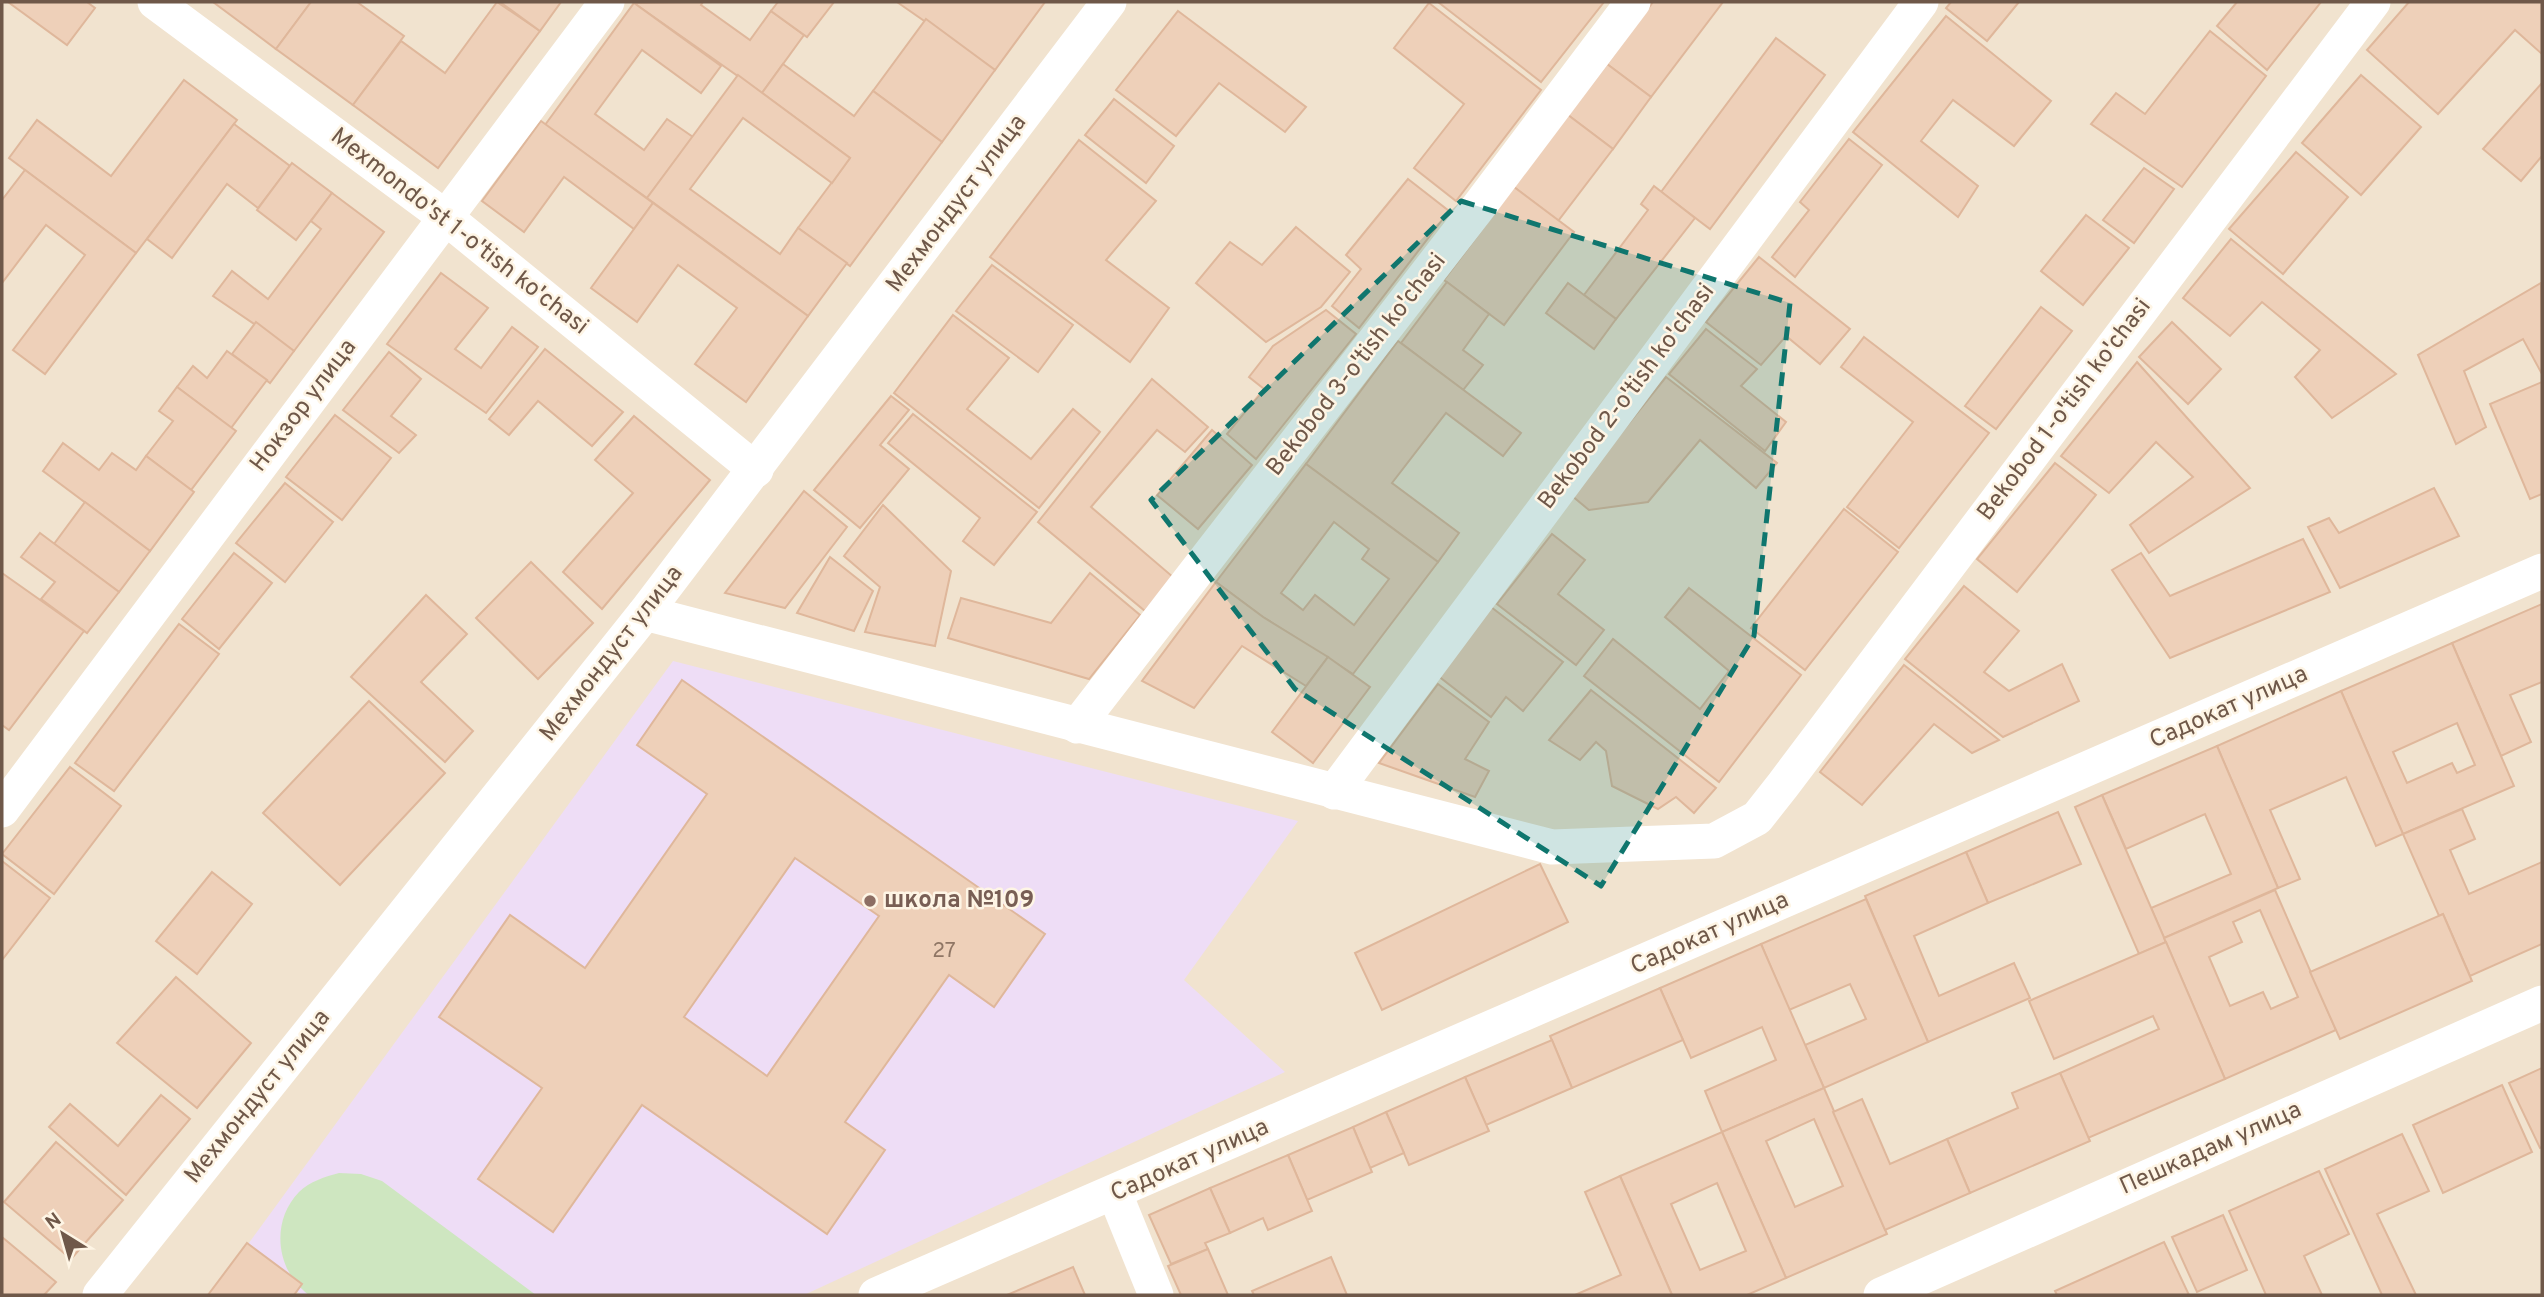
<svg xmlns="http://www.w3.org/2000/svg" width="2544" height="1297" font-family="Overpass,sans-serif">
  <style>
    .residential { fill: #f1e3cf }
    .education { fill: #eeddf6 }
    .green { fill: #cee6c0 }
    .building { fill: #eed0b9; stroke: #dfb79b; stroke-width: 2; fill-rule: evenodd }
    .lines { fill: none; stroke-linecap: round; stroke-linejoin: round }
    .street { stroke: #fff; stroke-width: 35 }
    .marked { fill: #0f766e; fill-opacity: 0.2; stroke: #0f766e; stroke-width: 5; stroke-dasharray: 14 9; stroke-linejoin: round }
    .education-dot { fill: #8d6e63; stroke: #fef5e5; stroke-width: 2.5 }
    .labels { text-anchor: middle; dominant-baseline: central; stroke-width: 5; stroke-linejoin: round; paint-order: stroke }
    .number-label { font-size: 21px; fill: #8f7665 }
    .street-label { font-size: 24px; fill: #6f5849; stroke: #fef5e5 }
    .education-label { font-size: 24px; font-weight: bold; fill: #785e54; stroke: #fef5e5; text-anchor: start }
  </style>
  <rect width="100%" height="100%" fill="#faf1e0"/>
  <!-- residential -->
  <rect class="residential" x="2" y="2" width="2540" height="1293"/>
  <!-- education -->
  <polygon class="education" points="673,661 1298,821 1184,980 1285,1072 804,1295 302,1295 243,1251"/>
  <!-- green -->
  <path class="green" d="M339 1173 361 1174 382 1181 536 1295H309C276 1271 270 1222 299 1192 310 1181 325 1177 339 1173Z"/>
  <!-- building -->
  <g class="building">
    <polygon points="8,2 87,2 95,8 67,45"/>
    <polygon points="213,2 311,2 276,49"/>
    <polygon points="311,2 357,2 404,36 353,105 276,49"/>
    <polygon points="497,2 540,31 438,168 353,105 401,41 445,73"/>
    <polygon points="500,2 561,2 540,31"/>
    <polygon points="703,2 701,5 750,40 771,11 804,35 762,93 634,3"/>
    <polygon points="778,2 834,2 807,37 771,11"/>
    <polygon points="897,2 1045,2 995,70"/>
    <polygon points="1438,2 1604,2 1541,82"/>
    <polygon points="1653,2 1723,2 1651,97 1607,64"/>
    <polygon points="1951,2 2019,2 1987,41 1946,8"/>
    <polygon points="2237,2 2321,2 2267,70 2217,26"/>
    <polygon points="2409,2 2542,2 2542,54 2515,30 2438,114 2367,50"/>
    <polygon points="634,3 721,66 701,93 642,50 595,114 644,150 667,119 693,137 647,198 545,125"/>
    <polygon points="1429,3 1541,90 1456,201 1414,168 1464,104 1394,48"/>
    <polygon points="1178,11 1306,107 1285,132 1219,83 1176,136 1116,90"/>
    <polygon points="1946,16 2051,101 2014,146 1953,100 1921,141 1978,186 1958,217 1853,132"/>
    <polygon points="926,19 995,70 942,142 873,91"/>
    <polygon points="2210,31 2266,76 2182,187 2091,124 2116,93 2145,114"/>
    <polygon points="1776,38 1825,75 1710,229 1661,192"/>
    <polygon points="783,64 854,116 873,91 942,142 850,266 798,228 850,158 762,93"/>
    <polygon points="1607,64 1651,97 1613,149 1568,115"/>
    <polygon points="738,75 850,158 832,183 743,118 690,189 780,254 798,228 847,263 808,316 647,198"/>
    <polygon points="2361,75 2421,127 2361,195 2302,143"/>
    <polygon points="184,80 237,120 136,253 9,158 37,120 111,176"/>
    <polygon points="2542,83 2542,156 2521,181 2483,149"/>
    <polygon points="1114,99 1174,146 1146,183 1085,135"/>
    <polygon points="1568,115 1613,149 1558,221 1514,187"/>
    <polygon points="541,121 653,203 634,229 564,177 524,232 482,201"/>
    <polygon points="234,124 290,166 258,208 227,184 172,258 147,239"/>
    <polygon points="1849,139 1882,165 1795,277 1772,257 1809,210 1800,202"/>
    <polygon points="1079,140 1156,201 1106,260 1169,308 1130,362 990,257"/>
    <polygon points="2296,152 2348,197 2283,274 2229,229"/>
    <polygon points="292,163 332,193 296,240 257,210"/>
    <polygon points="2144,168 2174,189 2134,243 2103,220"/>
    <polygon points="25,170 136,253 45,374 13,350 85,255 46,225 2,283 2,200"/>
    <polygon points="1408,179 1449,211 1359,328 1332,306 1361,269 1346,255"/>
    <polygon points="1654,186 1695,218 1616,319 1584,295 1648,210 1641,204"/>
    <polygon points="1514,187 1574,232 1504,325 1444,280"/>
    <polygon points="332,193 384,232 294,351 213,296 232,271 268,299 321,229 311,221"/>
    <polygon points="653,203 808,316 746,402 695,364 737,308 678,265 637,322 591,288"/>
    <polygon points="2086,215 2129,248 2083,305 2041,271"/>
    <polygon points="1296,227 1350,272 1321,307 1266,342 1196,283 1230,242 1262,265"/>
    <polygon points="2231,239 2396,374 2332,418 2295,377 2320,350 2262,302 2230,336 2183,298"/>
    <polygon points="1759,257 1850,329 1820,364 1786,336 1761,365 1706,322"/>
    <polygon points="992,265 1073,325 1038,372 956,311"/>
    <polygon points="441,273 488,308 455,349 481,368 512,327 538,347 486,413 387,344"/>
    <polygon points="1447,282 1489,314 1463,350 1483,365 1463,390 1401,343"/>
    <polygon points="1568,283 1616,319 1594,349 1546,313"/>
    <polygon points="2541,283 2542,374 2523,339 2464,371 2486,427 2456,444 2418,355"/>
    <polygon points="2041,307 2072,331 1996,429 1965,406"/>
    <polygon points="1326,310 1356,334 1256,459 1227,434 1264,389 1249,377 1273,346"/>
    <polygon points="953,315 1009,358 967,409 1031,459 1073,409 1100,432 1039,508 894,393"/>
    <polygon points="256,322 294,351 270,383 232,354"/>
    <polygon points="2172,322 2221,369 2188,404 2139,357"/>
    <polygon points="1706,329 1757,369 1741,386 1786,422 1765,451 1669,374"/>
    <polygon points="1864,337 1989,433 1899,548 1847,507 1913,422 1841,367"/>
    <polygon points="1398,341 1521,433 1503,456 1446,413 1392,483 1459,533 1438,562 1306,464"/>
    <polygon points="545,349 623,412 592,446 538,401 509,435 489,419"/>
    <polygon points="227,351 267,380 231,428 177,387 193,366 207,378"/>
    <polygon points="389,352 421,379 391,416 416,435 399,453 343,410"/>
    <polygon points="2137,362 2250,488 2149,553 2130,525 2193,477 2156,442 2109,493 2061,456"/>
    <polygon points="1666,377 1777,463 1756,488 1700,440 1648,502 1589,510 1571,495"/>
    <polygon points="1152,379 1208,427 1185,452 1157,430 1091,507 1173,577 1145,611 1038,522"/>
    <polygon points="2542,382 2542,494 2530,499 2490,404"/>
    <polygon points="177,387 236,431 191,490 146,456 173,421 159,411"/>
    <polygon points="891,396 909,410 880,445 909,469 860,528 814,490"/>
    <polygon points="913,414 1037,512 994,565 963,541 980,518 888,443"/>
    <polygon points="335,415 391,458 342,520 286,477"/>
    <polygon points="634,416 710,480 602,609 563,572 633,493 595,460"/>
    <polygon points="1212,430 1252,465 1198,529 1157,495"/>
    <polygon points="63,443 99,470 112,453 136,470 146,456 194,492 150,551 43,471"/>
    <polygon points="2055,463 2096,495 2017,592 1977,559"/>
    <path d="M1306 464 1438 562 1353 674 1263 617 1216 582ZM1334 522 1369 549 1362 559 1389 579 1354 625 1315 595 1303 610 1281 593Z"/>
    <polygon points="285,483 333,522 285,582 236,543"/>
    <polygon points="2434,488 2459,536 2340,588 2308,527 2329,518 2339,533"/>
    <polygon points="804,491 847,527 785,608 725,593"/>
    <polygon points="85,502 150,551 119,592 54,544"/>
    <polygon points="883,505 951,571 935,646 865,632 880,587 844,556"/>
    <polygon points="1844,509 1898,552 1805,670 1751,628"/>
    <polygon points="40,533 119,592 87,633 41,599 55,582 21,557"/>
    <polygon points="1552,534 1585,560 1558,594 1604,630 1576,665 1497,604"/>
    <polygon points="2303,539 2330,592 2170,658 2112,570 2141,553 2170,596"/>
    <polygon points="234,553 272,583 219,649 182,619"/>
    <polygon points="830,557 873,591 854,631 797,613"/>
    <polygon points="531,562 593,623 538,679 476,618"/>
    <polygon points="2,573 84,631 9,730 2,725"/>
    <polygon points="1090,573 1140,615 1089,679 948,638 961,598 1051,623"/>
    <polygon points="1216,582 1263,617 1328,657 1306,686 1242,646 1194,708 1142,681"/>
    <polygon points="1964,586 2019,631 1984,672 2009,691 2062,664 2079,701 2003,737 1905,659"/>
    <polygon points="1689,588 1801,675 1719,782 1584,676 1613,639 1700,709 1729,671 1665,617"/>
    <polygon points="426,595 467,634 421,682 473,731 445,762 351,677"/>
    <polygon points="2542,604 2542,682 2510,695 2531,742 2501,756 2452,643"/>
    <polygon points="1491,607 1563,662 1523,711 1506,697 1491,717 1437,675"/>
    <polygon points="179,624 219,654 114,791 75,763"/>
    <path d="M2452 643 2514 786 2403 834 2341 691ZM2457 723 2475 765 2457 773 2452 763 2407 783 2393 752Z"/>
    <polygon points="1328,657 1370,687 1313,763 1272,732"/>
    <polygon points="1904,665 1999,740 1972,753 1934,724 1862,805 1820,772"/>
    <path d="M682 680 1045 934 994 1007 949 975 845 1122 885 1150 827 1234 642 1105 553 1232 478 1179 542 1088 439 1017 510 915 585 968 707 794 637 745ZM795 858 879 916 767 1076 684 1017Z"/>
    <polygon points="1438,684 1489,722 1465,759 1489,771 1475,797 1379,763"/>
    <polygon points="1591,690 1716,788 1694,813 1676,797 1658,809 1612,786 1606,751 1596,742 1580,760 1549,740"/>
    <polygon points="2341,691 2403,834 2376,846 2346,777 2270,810 2300,879 2278,888 2217,746"/>
    <polygon points="369,701 445,773 340,885 263,813"/>
    <polygon points="2217,746 2278,888 2164,938 2151,908 2231,874 2205,814 2126,849 2102,795"/>
    <polygon points="70,767 121,806 54,894 2,854"/>
    <polygon points="2102,795 2166,942 2139,954 2075,807"/>
    <polygon points="2462,809 2475,839 2450,850 2469,894 2542,862 2542,944 2470,976 2443,914 2439,916 2403,834"/>
    <polygon points="2058,812 2081,864 1988,903 1966,852"/>
    <polygon points="1966,852 1988,903 1914,936 1939,996 2014,963 2030,998 1928,1042 1865,896"/>
    <polygon points="2,861 50,898 2,960"/>
    <polygon points="1540,864 1568,922 1382,1010 1355,953"/>
    <polygon points="212,872 252,904 197,974 156,941"/>
    <path d="M2275 890 2336 1030 2225 1079 2164 938ZM2260 910 2298 997 2271 1009 2263 992 2230 1006 2209 957 2242 942 2233 922Z"/>
    <polygon points="1866,899 1928,1042 1824,1088 1805,1045 1866,1019 1850,984 1789,1010 1761,944"/>
    <polygon points="2443,914 2472,981 2340,1039 2310,972"/>
    <polygon points="2166,942 2225,1079 2088,1138 2060,1073 2159,1029 2153,1016 2054,1059 2029,1001"/>
    <polygon points="1761,944 1824,1088 1722,1132 1705,1091 1776,1060 1762,1027 1691,1058 1660,988"/>
    <polygon points="176,977 251,1043 197,1108 117,1043"/>
    <polygon points="1660,988 1683,1040 1572,1088 1550,1036"/>
    <polygon points="1552,1040 1572,1088 1486,1125 1465,1077"/>
    <polygon points="2542,1068 2542,1147 2540,1148 2509,1083"/>
    <polygon points="2060,1073 2090,1141 1970,1193 1947,1139 2018,1108 2012,1093"/>
    <polygon points="1465,1077 1489,1131 1409,1165 1386,1112"/>
    <polygon points="2502,1085 2532,1152 2443,1193 2413,1125"/>
    <path d="M1824 1088 1887 1234 1786 1278 1722 1132ZM1814 1119 1843 1186 1795 1207 1766 1141Z"/>
    <polygon points="161,1095 190,1119 126,1195 49,1127 70,1104 118,1146"/>
    <polygon points="1862,1099 1890,1164 1947,1139 1970,1193 1885,1230 1833,1112"/>
    <polygon points="1386,1112 1404,1153 1370,1168 1353,1127"/>
    <polygon points="1353,1127 1372,1172 1307,1200 1288,1155"/>
    <path d="M1722 1132 1786 1278 1747 1295H1672L1620 1176ZM1717 1183 1746 1251 1700 1270 1671 1204Z"/>
    <polygon points="2402,1134 2429,1191 2377,1214 2416,1295 2382,1295 2325,1169"/>
    <polygon points="56,1142 123,1200 71,1259 4,1202"/>
    <polygon points="1288,1155 1312,1211 1268,1230 1263,1218 1230,1233 1210,1188"/>
    <polygon points="2319,1171 2349,1234 2304,1256 2322,1295 2266,1295 2229,1211"/>
    <polygon points="1620,1176 1672,1295 1575,1295 1621,1275 1585,1192"/>
    <polygon points="1210,1188 1230,1233 1205,1243 1208,1249 1171,1264 1149,1215"/>
    <polygon points="2223,1215 2247,1270 2197,1292 2172,1237"/>
    <polygon points="2,1237 56,1282 44,1295 2,1295"/>
    <polygon points="2164,1242 2189,1295 2057,1295 2055,1291"/>
    <polygon points="247,1243 302,1284 294,1295 208,1295"/>
    <polygon points="1208,1249 1228,1295 1181,1295 1168,1266"/>
    <polygon points="1331,1257 1347,1295 1254,1295 1252,1291"/>
    <polygon points="1073,1267 1085,1295 1007,1295"/>
  </g>
  <g class="lines">
    <!-- street -->
    <g class="street">
      <polyline points="155,2 445,217 756,470"/>
      <polyline points="645,613 1552,847 1714,841 1757,818 1783,785 2373,2"/>
      <polyline points="1077,726 1477,209 1633,2"/>
      <polyline points="1334,792 1921,2"/>
      <polyline points="2,810 607,2"/>
      <polyline points="1115,1194 1156,1295"/>
      <polyline points="100,1295 645,613 1109,2"/>
      <polyline points="876,1295 2542,571"/>
      <polyline points="1881,1295 2542,1003"/>
    </g>
  </g>
  <!-- marked area -->
  <path class="marked" d="M1461 201 1790 303 1754 636 1601 886 1295 689 1151 500Z"/>
  <!-- markers -->
  <circle class="education-dot" cx="870" cy="901" r="7"/>
  <g class="labels">
    <!-- number labels -->
    <g class="number-label">
      <text x="944" y="951">27</text>
    </g>
    <!-- street labels -->
    <g class="street-label">
      <text transform="translate(957 204) rotate(-53)">Мехмондуст улица</text>
      <text transform="translate(459 232) rotate(38)">Mexmondo'st 1-o'tish ko'chasi</text>
      <text transform="translate(1357 365) rotate(-52)">Bekobod 3-o'tish ko'chasi</text>
      <text transform="translate(1627 397) rotate(-53)">Bekobod 2-o'tish ko'chasi</text>
      <text transform="translate(304 406) rotate(-53)">Нокзор улица</text>
      <text transform="translate(2065 410) rotate(-53)">Bekobod 1-o'tish ko'chasi</text>
      <text transform="translate(612 654) rotate(-52)">Мехмондуст улица</text>
      <text transform="translate(2229 708) rotate(-24)">Садокат улица</text>
      <text transform="translate(1710 934) rotate(-24)">Садокат улица</text>
      <text transform="translate(258 1097) rotate(-51)">Мехмондуст улица</text>
      <text transform="translate(2211 1149) rotate(-24)">Пешкадам улица</text>
      <text transform="translate(1190 1161) rotate(-24)">Садокат улица</text>
    </g>
    <!-- education labels -->
    <g class="education-label">
      <text x="884" y="901">школа №109</text>
    </g>
  </g>
  <!-- border -->
  <rect width="2544" height="1297" fill="none" stroke="#6f5849" stroke-width="7"/>
  <!-- north arrow -->
  <g transform="translate(63 1234) rotate(323)" stroke="#fef5e5" stroke-width="5" paint-order="stroke">
  <path d="M0-5L12 26L0 18L-12 26Z" fill="#6f5849"/>
  <text y="-10" font-size="19" font-weight="bold" text-anchor="middle" fill="#6f5849">N</text>
  </g>
</svg>
